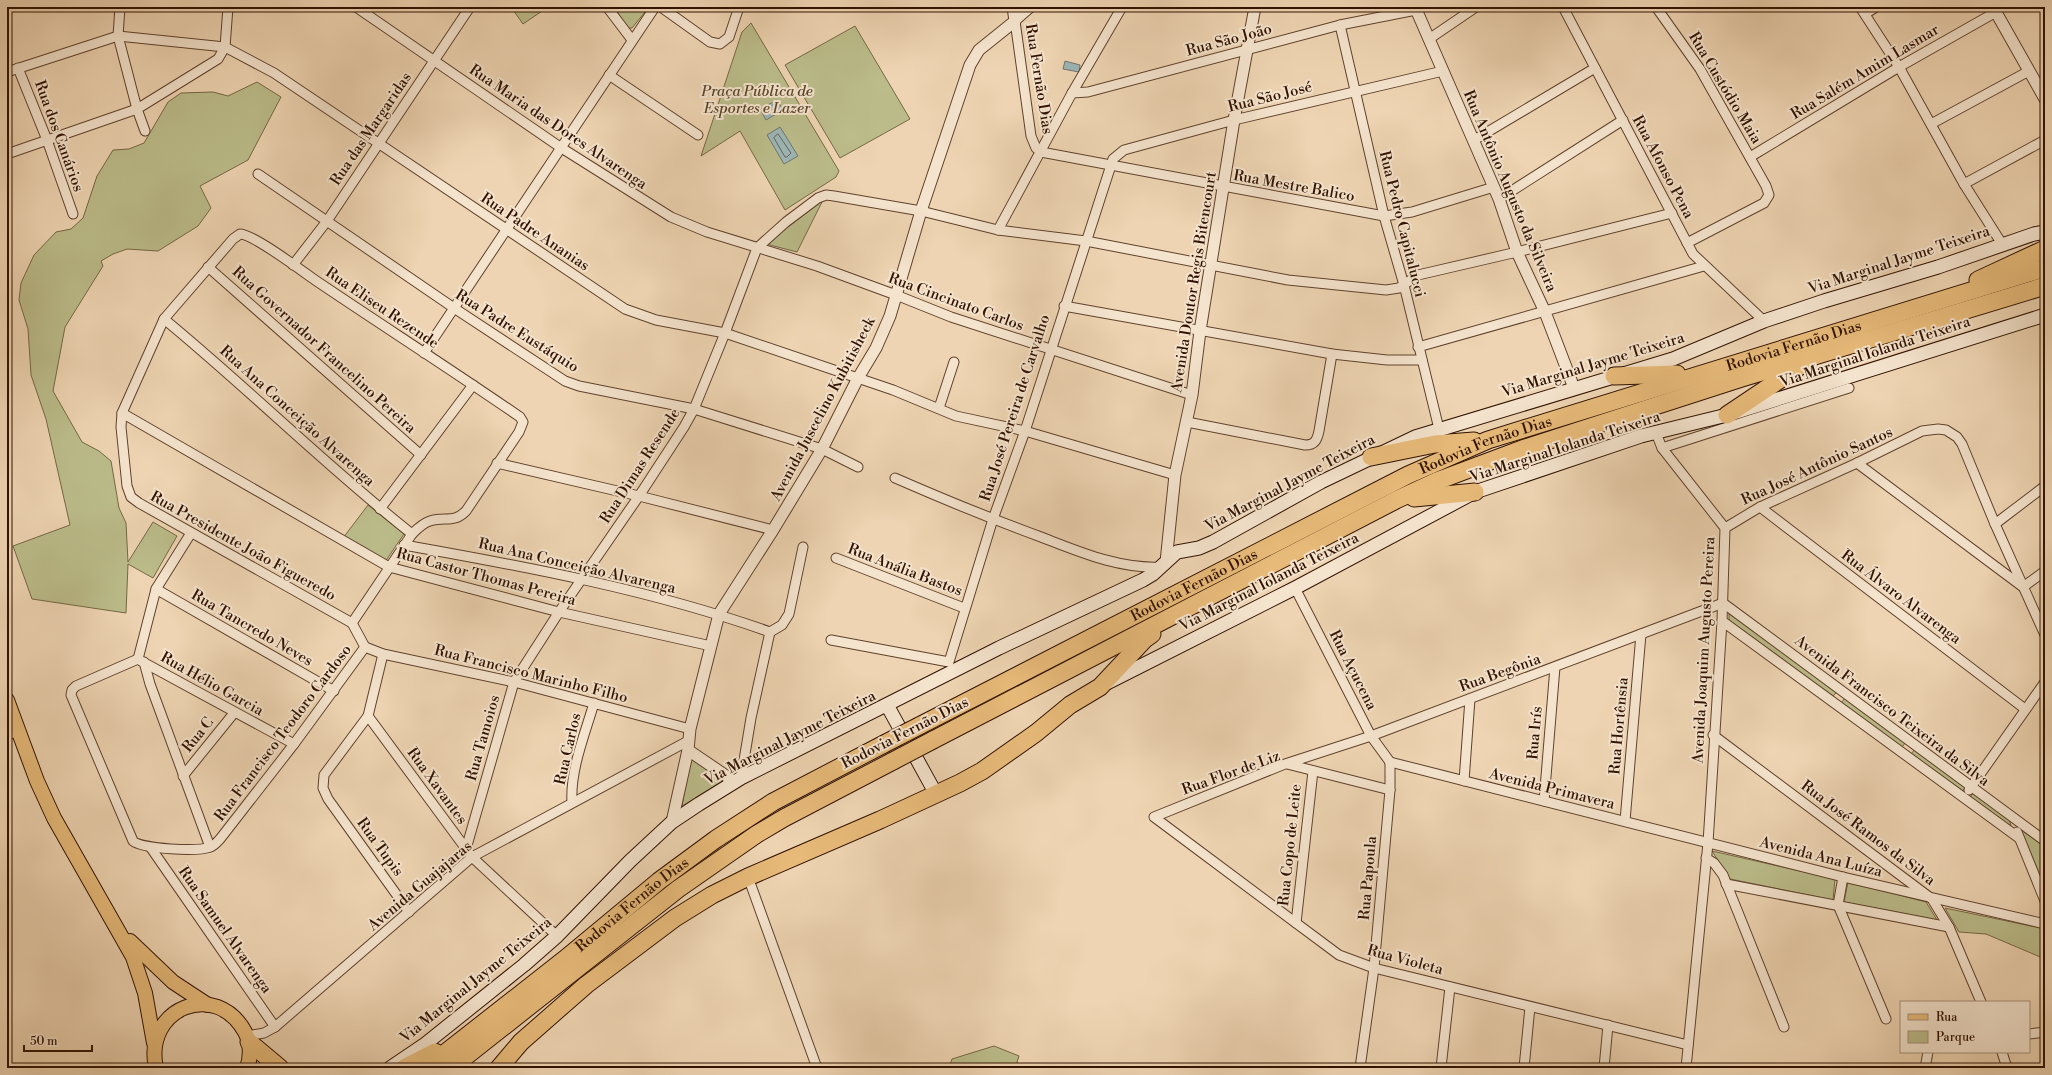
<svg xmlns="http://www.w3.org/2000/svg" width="2052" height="1075" font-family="'Libre Bodoni',serif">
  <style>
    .green { fill: #bbbc8a; stroke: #766745 }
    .water { fill: #9cb6b6; stroke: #71746d }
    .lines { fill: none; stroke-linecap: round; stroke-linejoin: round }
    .shore { stroke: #66645b; stroke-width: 1 }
    .minor-casing { stroke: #60422c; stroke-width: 11 }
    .tertiary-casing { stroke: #60422c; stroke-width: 13 }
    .secondary-casing { stroke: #311200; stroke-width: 15 }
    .primary-casing { stroke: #311200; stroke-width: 16 }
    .motorway-casing { stroke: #311200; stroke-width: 19 }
    .minor { stroke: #f4e3cd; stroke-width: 9 }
    .tertiary { stroke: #f4e3cd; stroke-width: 11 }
    .secondary { stroke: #f4e3cd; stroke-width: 13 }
    .primary { stroke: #e7ba79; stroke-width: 14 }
    .motorway { stroke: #e7ba79; stroke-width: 17 }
    .motorway-bridge-casing { stroke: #311200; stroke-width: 19; stroke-linecap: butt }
    .motorway-bridge { stroke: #e7ba79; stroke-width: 17 }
    .labels { text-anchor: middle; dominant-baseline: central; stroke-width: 4; stroke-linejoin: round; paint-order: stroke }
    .street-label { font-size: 15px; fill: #311200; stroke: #f4e3cd }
    .park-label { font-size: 15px; font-style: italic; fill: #5a4529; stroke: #f4e3cd }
  </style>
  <rect width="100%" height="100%" fill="#eed4b2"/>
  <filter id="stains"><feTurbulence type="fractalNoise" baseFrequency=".005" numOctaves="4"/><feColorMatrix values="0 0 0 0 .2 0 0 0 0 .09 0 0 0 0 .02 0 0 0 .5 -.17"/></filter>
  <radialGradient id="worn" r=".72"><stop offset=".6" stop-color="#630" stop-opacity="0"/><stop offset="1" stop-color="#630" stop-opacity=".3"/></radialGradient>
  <!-- green -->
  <g class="green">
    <polygon points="511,7 548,7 523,24"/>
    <polygon points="614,7 649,7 632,28 628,28"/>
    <polygon points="751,23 839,171 836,177 785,210 740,131 701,156 742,32"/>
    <polygon points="855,26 910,119 840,158 785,65"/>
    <polygon points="257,82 281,97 248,160 200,186 211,208 198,226 158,251 127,249 113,254 101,261 103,266 65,327 53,391 82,442 99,451 111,461 119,508 126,523 128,562 153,522 177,536 153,578 128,564 126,613 32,599 13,546 70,525 46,419 31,375 28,329 19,300 21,283 34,255 56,232 71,229 83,218 97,176 113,150 129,149 144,143 168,102 181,93 213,92 228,96"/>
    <polygon points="823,200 797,252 766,244"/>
    <polygon points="368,505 404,534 385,562 343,538"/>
    <polygon points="1729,613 1837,692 1833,696 1729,620"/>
    <polygon points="1845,698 1906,742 1902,747 1841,703"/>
    <polygon points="1915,749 1966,786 1963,791 1911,754"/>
    <polygon points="691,756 725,780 682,806"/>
    <polygon points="1973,793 2009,819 2011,826 1970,797"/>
    <polygon points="2021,830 2045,847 2045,887 2023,836"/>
    <polygon points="1712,851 1835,879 1833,900 1730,879"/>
    <polygon points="1848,882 1926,902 1937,920 1844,902"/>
    <polygon points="1945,908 2045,929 2045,959 1986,934 1959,932"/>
    <polygon points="994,1046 1019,1056 1017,1062 1019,1068 957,1068 950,1065 952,1059"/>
  </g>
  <!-- water -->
  <g class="water">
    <polygon points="1065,61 1080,65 1079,72 1063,69"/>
    <polygon points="777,100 783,110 766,120 760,109"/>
    <polygon points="780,127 798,156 784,164 767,135"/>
  </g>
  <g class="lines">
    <!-- shore -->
    <polygon class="shore" points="778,134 791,153 787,157 785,157 774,138"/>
    <!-- minor casing -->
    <g class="minor-casing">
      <g id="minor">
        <polyline points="120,7 118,36 137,109 145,131"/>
        <polyline points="356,7 560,147 671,217 707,232 817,266 896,295 951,317 1192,395"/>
        <polyline points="607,7 632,40"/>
        <polyline points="661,7 710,42 720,44 729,37 739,7"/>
        <polyline points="1031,7 1015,21 1031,136 1036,148 1041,152 1384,216 1412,212 1494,187"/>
        <polyline points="1563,7 1693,254 1764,321"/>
        <polyline points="1656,7 1700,69 1766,186 1769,195 1764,203 1687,243"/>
        <polyline points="1860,7 1899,67 1964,184 2002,244"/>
        <polyline points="1865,14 1876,7"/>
        <polyline points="1340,25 1384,216 1404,285 1439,429"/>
        <polyline points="1429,39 1476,7"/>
        <polyline points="18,68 47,140 73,214"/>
        <polyline points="7,72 118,36 225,47 274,73 625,309 656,320 725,333 893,390 956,416 1025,431 1175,475"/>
        <polyline points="609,75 698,135"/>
        <polyline points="1072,93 1088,92 1340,25 1416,10"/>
        <polyline points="1931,124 2029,71"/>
        <polyline points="1474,140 1595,68"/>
        <polyline points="7,154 137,109 218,59 225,47 228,7"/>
        <polyline points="1750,157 1899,67 1996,12"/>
        <polyline points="258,174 454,308 565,381 579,386 694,409 822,449 858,467"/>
        <polyline points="1964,184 2045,140"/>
        <polyline points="1499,199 1623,120"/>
        <polyline points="998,230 1072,93 1122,7"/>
        <path d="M240 234C253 234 302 271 315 280 383 326 452 370 520 417L523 422 519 432 466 511C453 524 445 516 430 521 423 523 417 529 412 534L352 623 139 503 131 497 127 486 121 427 122 413 164 319 233 239Z"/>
        <polyline points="293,265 327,221 470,7"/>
        <polyline points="208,267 421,455"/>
        <polyline points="1064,306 1332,354 1387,360 1422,360"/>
        <path d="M164 319C248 388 326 466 412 534"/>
        <polyline points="1418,347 1704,266"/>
        <polyline points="424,353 655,7"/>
        <polyline points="939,408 954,362"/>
        <polyline points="122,413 389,567 559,612 711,646"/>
        <path d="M1187 422 1305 445C1315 445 1317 440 1319 431L1332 354"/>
        <polyline points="1656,433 1662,448 1725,528 1722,621 1708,843 1686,1068"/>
        <polyline points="1662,448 1849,388"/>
        <polyline points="497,463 639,496 773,530"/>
        <polyline points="1857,463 2023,587 2045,571"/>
        <path d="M895 478C943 499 992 519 1041 537 1080 552 1119 569 1161 567"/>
        <polyline points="1760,507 2025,709"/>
        <polyline points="380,509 473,385"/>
        <polyline points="1995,524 2045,486"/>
        <polyline points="1725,528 1760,507 1857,463 1922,431 1938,429 1946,430 1957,437 1962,444 1995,524 2045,635"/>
        <path d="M404 545C528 567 652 590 770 632L782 625 789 614 803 547"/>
        <polyline points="836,558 964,608"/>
        <polyline points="1295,588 1371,736 1390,762"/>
        <polyline points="156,589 334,691"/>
        <polyline points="1722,621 2019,838"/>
        <polyline points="352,623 365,647"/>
        <polyline points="831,640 949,662 993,519 1025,431 1113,159 1124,150 1234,120 1443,71"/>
        <polyline points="365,647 383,654 514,682 690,729"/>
        <polyline points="383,654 368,716 324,775 323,788 328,799 409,912"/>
        <path d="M138 659 76 686 72 690 71 695 133 841C142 849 198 852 210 847 214 846 217 842 220 839L294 744 365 647"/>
        <polyline points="138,659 156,589 191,533"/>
        <polyline points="141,661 294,744"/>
        <polyline points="144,662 150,684 210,847"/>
        <polyline points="368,716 472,857 557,936"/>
        <polyline points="7,735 18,731"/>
        <polyline points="1713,735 1932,899 1949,927 1981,1002"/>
        <polyline points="1390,762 1843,877 2045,924"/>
        <polyline points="1287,764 1390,790"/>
        <polyline points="183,776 234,713"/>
        <polyline points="741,778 751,718 770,632"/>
        <polyline points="1464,781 1470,699"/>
        <polyline points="1969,790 2045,682"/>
        <polyline points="1544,801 1555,667"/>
        <path d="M572 802C570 770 585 734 594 703"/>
        <polyline points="1625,821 1641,634"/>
        <polyline points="2017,832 2045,901"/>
        <polyline points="151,848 275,1027"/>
        <polyline points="466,849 514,682 559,612 639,496 684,427 694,409 725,333 757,248 786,222 818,198 826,195 834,196 921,211 998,230 1086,241 1288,280 1386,290 1399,288 1418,275 1517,252 1672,213"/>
        <polyline points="1706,858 1714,863 1723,875 1784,1027"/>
        <polyline points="748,877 817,1068"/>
        <polyline points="1843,877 1838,905 1886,1019"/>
        <polyline points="1726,884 1949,927"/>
        <polyline points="1296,923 1313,771"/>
        <polyline points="2029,1034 2045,1032"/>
        <polyline points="247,1036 264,1033 275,1027 472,857 688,741"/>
        <polyline points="1688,1045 1374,968 1339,955 1154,817 1285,764 1371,736 1723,603 2045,841"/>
        <polyline points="2002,1052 2007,1068"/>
        <polyline points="1360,1068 1374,968 1390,790 1390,762"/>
        <polyline points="1441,1068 1450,987"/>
        <polyline points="1524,1068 1530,1007"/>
        <polyline points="1604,1068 1608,1025"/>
        <polyline points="1925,1068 1928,1052"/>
      </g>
    </g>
    <!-- tertiary casing -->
    <g class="tertiary-casing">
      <g id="tertiary">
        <polyline points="1415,7 1499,199 1517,252 1545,312 1574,388"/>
        <polyline points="1993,7 2045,99"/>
        <polyline points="1166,562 1175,475 1192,395 1200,331 1234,120 1255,7"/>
        <polyline points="688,750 735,782"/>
        <polyline points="672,822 688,750 690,729 719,614 773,530 822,449 858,378 876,348 890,316 921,211 970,65 979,50 1015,21 1013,7"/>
      </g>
    </g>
    <!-- secondary casing -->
    <g class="secondary-casing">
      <g id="secondary">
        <polyline points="1107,683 1295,588 1475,492 1641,436 1727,415 2045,315"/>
        <polyline points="887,705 936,794"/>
        <polyline points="390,1068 424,1045 524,965 557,936 630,861 672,822 699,804 741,778 999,648 1143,580 1153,574 1177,552 1199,548 1213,542 1321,482 1415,437 1673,359 1764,321 1824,301 1938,267 2034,234 2045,232"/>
      </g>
    </g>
    <!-- primary casing -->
    <g class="primary-casing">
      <g id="primary">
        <polyline points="7,700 37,781 54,818 133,957 145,993 154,1043"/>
        <polyline points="130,941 173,982 208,1005"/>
        <path d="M156 1068C143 1008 216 979 245 1032 251 1043 251 1057 247 1068"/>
      </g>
    </g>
    <!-- motorway casing -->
    <g class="motorway-casing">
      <g id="motorway">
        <polyline points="1978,280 2045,249"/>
        <polyline points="1614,376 1677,374"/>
        <polyline points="1727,415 1800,366"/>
        <polyline points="1371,457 1435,444 1474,441"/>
        <polyline points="1414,498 1475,492"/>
        <path id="s1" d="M919 726 1408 475 1488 440 2045 268"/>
        <polyline points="933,740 1396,500 1437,481 1525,448 1742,378 2045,286"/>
        <polyline points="249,1042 280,1068"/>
        <polyline points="404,1068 435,1052"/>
        <path id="s2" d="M426 1068 565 959 659 881 716 839 773 802 884 744"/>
        <polyline points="451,1068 678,889 757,834 784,818 893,761"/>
        <polyline points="499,1068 521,1042 586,985 675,918 712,895 748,877 880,820 960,783 982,771 1036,733 1070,705 1100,687 1145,639 1152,634"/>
      </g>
    </g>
    <!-- minor -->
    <use href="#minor" class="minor"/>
    <!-- tertiary -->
    <use href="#tertiary" class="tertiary"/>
    <!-- secondary -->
    <use href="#secondary" class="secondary"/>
    <!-- primary -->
    <use href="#primary" class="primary"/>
    <!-- motorway -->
    <use href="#motorway" class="motorway"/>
    <!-- motorway-bridge casing -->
    <g class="motorway-bridge-casing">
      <g id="motorway-bridge">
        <polyline points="884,744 919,726"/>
        <polyline points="893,761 933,740"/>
      </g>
    </g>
    <!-- motorway-bridge -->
    <use href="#motorway-bridge" class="motorway-bridge"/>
  </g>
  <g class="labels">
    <!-- street labels -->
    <g class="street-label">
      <text transform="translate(1229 40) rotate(-15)">Rua São João</text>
      <text transform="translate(1865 72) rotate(-31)">Rua Salém Amim Lasmar</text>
      <text transform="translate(1039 79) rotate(81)">Rua Fernão Dias</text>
      <text transform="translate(1725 88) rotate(59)">Rua Custódio Maia</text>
      <text transform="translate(1270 97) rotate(-14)">Rua São José</text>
      <text transform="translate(558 127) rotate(34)">Rua Maria das Dores Alvarenga</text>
      <text transform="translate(371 129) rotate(-56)">Rua das Margaridas</text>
      <text transform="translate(59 136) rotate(70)">Rua dos Canários</text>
      <text transform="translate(1663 167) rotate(62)">Rua Afonso Pena</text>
      <text transform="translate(1294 186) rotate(10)">Rua Mestre Balico</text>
      <text transform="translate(1510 191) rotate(67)">Rua Antônio Augusto da Silveira</text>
      <text transform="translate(1402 224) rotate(76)">Rua Pedro Capitalucci</text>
      <text transform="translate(535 232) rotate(34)">Rua Padre Ananias</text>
      <text transform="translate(1899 260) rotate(-18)">Via Marginal Jayme Teixeira</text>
      <text transform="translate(1194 282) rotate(-81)">Avenida Doutor Regis Bitencourt</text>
      <text transform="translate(956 302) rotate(20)">Rua Cincinato Carlos</text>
      <text transform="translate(382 308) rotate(34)">Rua Eliseu Rezende</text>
      <text transform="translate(517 331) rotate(32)">Rua Padre Eustáquio</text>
      <text stroke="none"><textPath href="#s1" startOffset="957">Rodovia Fernão Dias</textPath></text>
      <text transform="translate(324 350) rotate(42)">Rua Governador Francelino Pereira</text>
      <text transform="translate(1875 352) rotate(-18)">Via Marginal Iolanda Teixeira</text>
      <text transform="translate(1593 365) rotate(-17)">Via Marginal Jayme Teixeira</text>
      <text transform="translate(1015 408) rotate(-72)">Rua José Pereira de Carvalho</text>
      <text transform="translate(823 409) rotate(-62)">Avenida Juscelino Kubitisheck</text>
      <text transform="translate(297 416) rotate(42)">Rua Ana Conceição Alvarenga</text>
      <text stroke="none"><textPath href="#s1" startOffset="633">Rodovia Fernão Dias</textPath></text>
      <text transform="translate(1565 447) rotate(-18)">Via Marginal Iolanda Teixeira</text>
      <text transform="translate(640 466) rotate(-57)">Rua Dimas Resende</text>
      <text transform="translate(1817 466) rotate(-25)">Rua José Antônio Santos</text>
      <text transform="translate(1290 483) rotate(-28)">Via Marginal Jayme Teixeira</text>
      <text transform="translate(243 546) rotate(29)">Rua Presidente João Figueredo</text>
      <text transform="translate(577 566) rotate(13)">Rua Ana Conceição Alvarenga</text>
      <text transform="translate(905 570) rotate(21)">Rua Anália Bastos</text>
      <text transform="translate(486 577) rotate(15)">Rua Castor Thomas Pereira</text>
      <text transform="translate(1269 582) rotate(-27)">Via Marginal Iolanda Teixeira</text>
      <text stroke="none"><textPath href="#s1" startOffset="309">Rodovia Fernão Dias</textPath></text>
      <text transform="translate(1901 597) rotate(37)">Rua Álvaro Alvarenga</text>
      <text transform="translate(252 628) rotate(30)">Rua Tancredo Neves</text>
      <text transform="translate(1704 650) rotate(-87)">Avenida Joaquim Augusto Pereira</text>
      <text transform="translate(1353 670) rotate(63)">Rua Açucena</text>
      <text transform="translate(1500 673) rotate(-20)">Rua Begônia</text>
      <text transform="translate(531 674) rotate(14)">Rua Francisco Marinho Filho</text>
      <text transform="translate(212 684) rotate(29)">Rua Hélio Garcia</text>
      <text transform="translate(1892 711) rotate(37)">Avenida Francisco Teixeira da Silva</text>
      <text transform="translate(1619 726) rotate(-85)">Rua Hortênsia</text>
      <text transform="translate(283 733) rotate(-53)">Rua Francisco Teodoro Cardoso</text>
      <text transform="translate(905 733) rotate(-27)">Rodovia Fernão Dias</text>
      <text transform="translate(1535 733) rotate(-85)">Rua Irís</text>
      <text transform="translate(198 735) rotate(-51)">Rua C</text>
      <text transform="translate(483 738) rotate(-74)">Rua Tamoios</text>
      <text transform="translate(790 738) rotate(-27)">Via Marginal Jayme Teixeira</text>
      <text transform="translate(568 749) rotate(-77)">Rua Carlos</text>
      <text transform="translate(1231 773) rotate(-20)">Rua Flor de Liz</text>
      <text transform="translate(437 786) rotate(54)">Rua Xavantes</text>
      <text transform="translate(1552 789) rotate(14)">Avenida Primavera</text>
      <text transform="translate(1868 833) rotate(37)">Rua José Ramos da Silva</text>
      <text transform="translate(1290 845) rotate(-84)">Rua Copo de Leite</text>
      <text transform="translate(380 847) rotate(54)">Rua Tupis</text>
      <text transform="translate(1821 857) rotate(14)">Avenida Ana Luíza</text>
      <text transform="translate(1368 878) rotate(-85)">Rua Papoula</text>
      <text transform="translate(420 886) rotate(-40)">Avenida Guajajaras</text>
      <text stroke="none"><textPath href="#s2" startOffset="263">Rodovia Fernão Dias</textPath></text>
      <text transform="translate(225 930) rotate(55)">Rua Samuel Alvarenga</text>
      <text transform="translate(1405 960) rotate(15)">Rua Violeta</text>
      <text transform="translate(476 980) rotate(-39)">Via Marginal Jayme Teixeira</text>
    </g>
    <!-- park labels -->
    <g class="park-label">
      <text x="757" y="91">Praça Pública de<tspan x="757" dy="17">Esportes e Lazer</tspan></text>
    </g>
  </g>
  <!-- margin -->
  <rect width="2052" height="1075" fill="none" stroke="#eed4b2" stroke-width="24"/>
  <rect x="8" y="8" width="2036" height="1059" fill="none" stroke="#311200" stroke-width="2"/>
  <rect x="12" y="12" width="2028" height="1051" fill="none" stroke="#311200"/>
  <!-- legend -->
  <rect x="1900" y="1001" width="130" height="52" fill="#f4e3cd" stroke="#a68f7b"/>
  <rect x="1908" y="1014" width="20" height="6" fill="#e7ba79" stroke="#a68f7b"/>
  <text x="1936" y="1021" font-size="12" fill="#311200">Rua</text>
  <rect x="1908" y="1031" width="20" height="12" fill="#bbbc8a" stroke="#a68f7b"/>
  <text x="1936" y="1041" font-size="12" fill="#311200">Parque</text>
  <!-- scale -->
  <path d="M24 1045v6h68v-6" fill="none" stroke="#311200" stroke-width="2"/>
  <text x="30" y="1045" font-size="12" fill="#311200" stroke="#f4e3cd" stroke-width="3" paint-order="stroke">50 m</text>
  <rect width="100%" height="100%" filter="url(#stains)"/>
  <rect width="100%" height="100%" fill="url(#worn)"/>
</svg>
